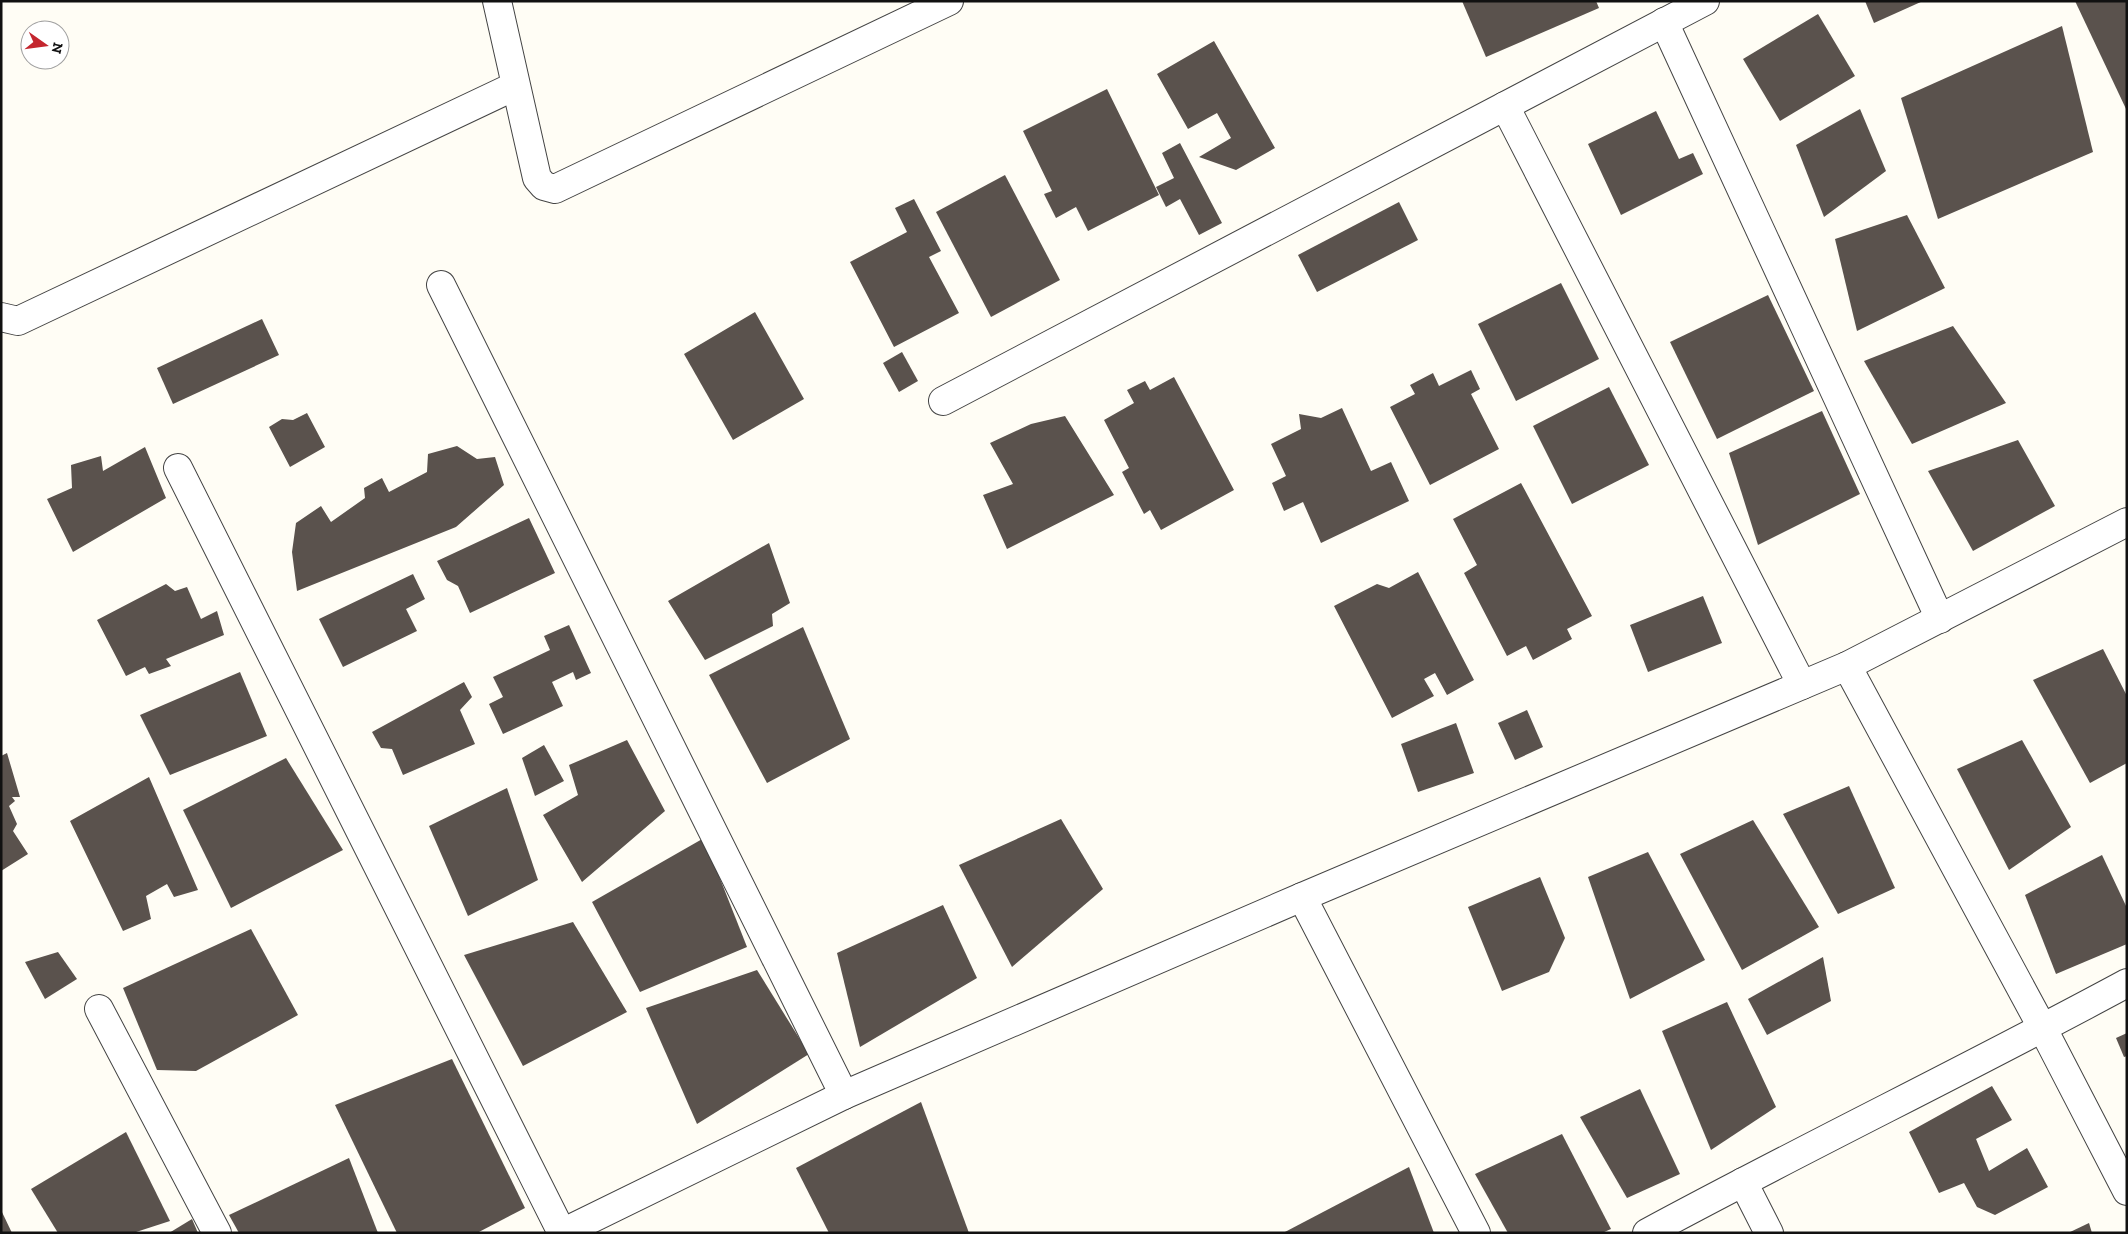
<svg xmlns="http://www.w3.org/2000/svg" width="2128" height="1234" font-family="'Zilla Slab',serif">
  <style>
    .building { fill: #5a524d }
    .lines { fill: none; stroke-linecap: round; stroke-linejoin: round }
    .minor-casing { stroke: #444; stroke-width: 30 }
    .minor { stroke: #fff; stroke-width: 28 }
  </style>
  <rect width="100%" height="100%" fill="#fffdf5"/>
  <!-- building -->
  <g class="building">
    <polygon points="1462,1 1596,1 1599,8 1486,57"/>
    <polygon points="1865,1 1923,1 1874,23"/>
    <polygon points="2075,1 2127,1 2127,111"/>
    <polygon points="1818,14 1855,76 1780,121 1743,59"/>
    <polygon points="2062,26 2093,152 1938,219 1901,98"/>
    <polygon points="1214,41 1275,148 1236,170 1199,157 1231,138 1217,113 1188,129 1157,74"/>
    <polygon points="1107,89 1159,195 1088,231 1076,207 1056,218 1044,194 1052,191 1023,131"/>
    <polygon points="1860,109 1886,171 1824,217 1796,145"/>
    <polygon points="1656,111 1679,159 1693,153 1703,174 1621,215 1588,144"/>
    <polygon points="1180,143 1222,223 1199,235 1180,199 1166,207 1156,187 1174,178 1162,153"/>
    <polygon points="1005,175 1060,280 991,317 936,212"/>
    <polygon points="914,199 941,251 929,257 959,313 894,347 850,262 907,232 895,208"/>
    <polygon points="1399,202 1418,240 1317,292 1298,255"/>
    <polygon points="1907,215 1945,288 1857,331 1835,239"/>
    <polygon points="1561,283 1599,359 1516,401 1478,324"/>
    <polygon points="1768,295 1814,391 1717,439 1670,342"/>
    <polygon points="755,312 804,399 733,440 684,354"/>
    <polygon points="262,319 279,355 173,404 157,368"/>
    <polygon points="1953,326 2006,403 1912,444 1864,361"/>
    <polygon points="902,352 918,381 899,392 883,363"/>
    <polygon points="1471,370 1480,389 1471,394 1499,449 1430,485 1390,407 1415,394 1410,385 1433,373 1439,386"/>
    <polygon points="1174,377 1234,490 1161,530 1150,510 1144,514 1122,472 1129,468 1104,420 1134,403 1127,390 1145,381 1150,390"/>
    <polygon points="1609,387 1649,465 1572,504 1533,426"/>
    <polygon points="1342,408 1371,471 1391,462 1409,501 1321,543 1303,502 1284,511 1272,483 1286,476 1271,444 1301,429 1299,414 1321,418"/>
    <polygon points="1822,411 1860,494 1758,545 1729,453"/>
    <polygon points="307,413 325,447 290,467 269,427 282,419 293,420"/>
    <polygon points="1065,416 1114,495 1007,549 983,495 1013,484 990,443 1031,424"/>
    <polygon points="2018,440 2055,506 1973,551 1928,471"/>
    <polygon points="457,446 477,459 495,457 504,485 456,527 297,591 292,552 296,523 321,506 331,522 365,498 364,488 382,478 389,492 427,472 428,454"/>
    <polygon points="145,447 166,498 73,552 47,499 72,488 71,465 101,456 103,471"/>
    <polygon points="1521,483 1592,616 1567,629 1572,639 1533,660 1526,646 1507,656 1464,573 1477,565 1453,519"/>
    <polygon points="529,518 555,573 470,613 458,586 447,580 437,561"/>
    <polygon points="769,543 790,603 772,614 773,626 705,660 668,601"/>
    <polygon points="1418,572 1474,680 1447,695 1435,673 1424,679 1434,696 1392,718 1334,606 1377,584 1389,588"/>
    <polygon points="413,574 425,599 406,609 417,631 343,667 319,619"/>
    <polygon points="166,584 175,591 187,587 201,619 217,611 224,635 166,659 171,666 149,674 145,667 126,676 97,620"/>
    <polygon points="1703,596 1722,643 1648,672 1630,625"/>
    <polygon points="569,625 591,673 576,680 573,672 552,682 563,706 503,734 489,704 503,697 493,677 550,650 544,636"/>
    <polygon points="803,627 850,739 767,783 709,675"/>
    <polygon points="2103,649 2127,696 2127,763 2090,783 2033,680"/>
    <polygon points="240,672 267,736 170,775 140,715"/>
    <polygon points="464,682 472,697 460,710 475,744 403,775 392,749 381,748 372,732"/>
    <polygon points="1527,710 1543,747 1515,760 1498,723"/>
    <polygon points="1456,723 1474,773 1418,792 1401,744"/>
    <polygon points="627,740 665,811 582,882 543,815 578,795 569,765"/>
    <polygon points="2022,740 2071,827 2009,870 1957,769"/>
    <polygon points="544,745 564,781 535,796 522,758"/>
    <polygon points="7,753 20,797 12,797 15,801 9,806 17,824 13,831 28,854 1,871 1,756"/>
    <polygon points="286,758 343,850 231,908 183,810"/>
    <polygon points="149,777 198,890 174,897 167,884 146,896 151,919 123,931 70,821"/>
    <polygon points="1849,786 1895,888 1838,914 1783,814"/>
    <polygon points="507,788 538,880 468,916 429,826"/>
    <polygon points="1061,819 1103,889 1012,967 959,865"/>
    <polygon points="1753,820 1819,927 1742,970 1680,854"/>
    <polygon points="704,838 747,947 640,992 592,902"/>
    <polygon points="1648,852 1705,960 1630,999 1588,877"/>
    <polygon points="2102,855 2127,908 2127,944 2056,974 2025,895"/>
    <polygon points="1540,877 1565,938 1549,972 1502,991 1468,907"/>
    <polygon points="943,905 977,978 860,1047 837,953"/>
    <polygon points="573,922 627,1012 523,1066 464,955"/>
    <polygon points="251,929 298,1015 196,1071 157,1070 123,988"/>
    <polygon points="58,952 77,979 45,999 25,962"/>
    <polygon points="1823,957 1831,1001 1767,1035 1748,999"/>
    <polygon points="757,970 809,1054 697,1124 646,1008"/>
    <polygon points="1727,1002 1776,1107 1711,1150 1662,1031"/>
    <polygon points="2127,1033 2127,1056 2124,1057 2116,1038"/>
    <polygon points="452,1059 525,1208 477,1233 397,1233 335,1105"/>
    <polygon points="1992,1086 2012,1120 1976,1139 1989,1171 2027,1148 2048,1187 1995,1215 1977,1207 1964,1183 1939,1193 1909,1132"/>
    <polygon points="1640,1089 1680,1174 1627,1198 1580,1117"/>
    <polygon points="921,1102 969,1233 829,1233 796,1168"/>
    <polygon points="126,1132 170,1221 133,1233 58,1233 31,1189"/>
    <polygon points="1562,1134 1611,1229 1602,1233 1508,1233 1475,1174"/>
    <polygon points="349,1158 378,1233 239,1233 229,1215"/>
    <polygon points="1409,1167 1434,1233 1283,1233"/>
    <polygon points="1,1210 12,1233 1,1233"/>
    <polygon points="192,1219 198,1233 169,1233"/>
    <polygon points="2089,1223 2092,1233 2068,1233"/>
  </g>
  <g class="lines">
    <!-- minor casing -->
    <g class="minor-casing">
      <g id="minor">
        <polyline points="497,1 537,178 544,186 555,189 949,1"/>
        <polyline points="1664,22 1940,619"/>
        <polyline points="1505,106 1802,685"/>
        <polyline points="441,285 844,1095"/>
        <polyline points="1,317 18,321 515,86"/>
        <polyline points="943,401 1705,1"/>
        <polyline points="178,468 562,1233"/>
        <polyline points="1847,666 2043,1029 2127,1191"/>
        <polyline points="1302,897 1476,1233"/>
        <polyline points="99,1009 217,1233"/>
        <polyline points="1743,1182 1769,1233"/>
        <polyline points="562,1233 844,1095 1302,897 1847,666 2127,522"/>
        <path d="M1647 1233C1806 1147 1968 1069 2127 983"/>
      </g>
    </g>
    <!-- minor -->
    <use href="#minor" class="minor"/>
  </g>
  <!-- border -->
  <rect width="2128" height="1234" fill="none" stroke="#111111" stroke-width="5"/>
  <!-- north arrow -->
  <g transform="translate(45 45) rotate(104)"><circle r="24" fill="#ffffff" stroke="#a0a0a0"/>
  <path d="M0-4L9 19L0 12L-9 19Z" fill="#c4262e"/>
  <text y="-8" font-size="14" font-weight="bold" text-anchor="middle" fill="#111111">N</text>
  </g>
</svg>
